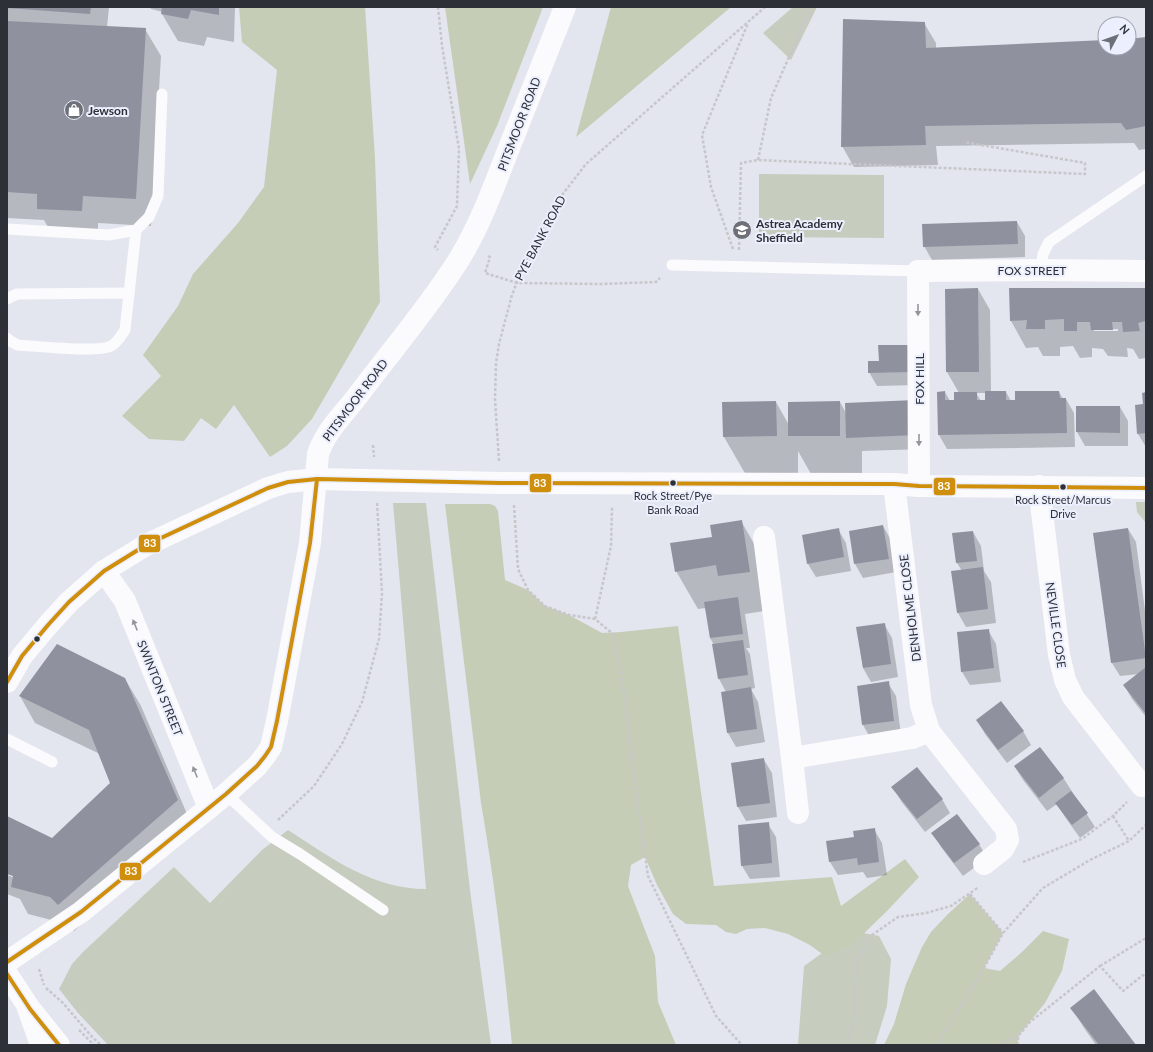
<svg xmlns="http://www.w3.org/2000/svg" width="1153" height="1052" font-family="Lato,sans-serif">
  <style>
    .green { fill: #c7cdbe }
    .forest { fill: #c6cdb7 }
    .shadow { fill: #0003; fill-rule: evenodd }
    .building { fill: #8f929e }
    .lines { fill: none; stroke-linecap: round; stroke-linejoin: round }
    .path { stroke: #c7c7cb; stroke-width: 2.5; stroke-dasharray: 3 2; stroke-linecap: butt }
    .lane { stroke: #fbfbfd; stroke-width: 11 }
    .street { stroke: #fbfbfd; stroke-width: 22 }
    .secondary { stroke: #fbfbfd; stroke-width: 22 }
    .bus-1-casing { stroke: #ecf0fe; stroke-width: 7 }
    .bus-1 { stroke: #cf8e0b; stroke-width: 4 }
    .oneway { fill: #94969a }
    .bus-dot { fill: #2e3037; stroke: #ecf0fe; stroke-width: 1.5 }
    .labels { text-anchor: middle; dominant-baseline: central; stroke-width: 4; stroke-linejoin: round; paint-order: stroke }
    .bus-label { font-size: 11px; fill: #2e3037; stroke: #ecf0fe }
    .poi-label { font-size: 12px; font-weight: bold; fill: #2e3037; stroke: #ecf0fe; text-anchor: start }
    .street-label { font-size: 12px; fill: #2e3037; stroke: #ecf0fe }
    .line-badge { stroke: #ecf0fe; stroke-width: 1.5 }
    .badge-label { font-size: 11px; text-anchor: middle; font-weight: bold; fill: #fff }
  </style>
  <rect width="100%" height="100%" fill="#e3e6ef"/>
  <!-- green -->
  <g class="green">
    <polygon points="793,7 817,7 791,60 763,33"/>
    <polygon points="759,174 884,175 884,238 759,237"/>
    <polygon points="1136,502 1146,502 1146,523 1137,512"/>
    <path d="M393 503H426L470 890 491 1045H108L78 1013 59 989 72 964 83 952 174 867 210 903 262 850 288 830C331 858 373 889 426 889Z"/>
    <polygon points="853,931 879,936 891,959 887,1006 875,1045 798,1045 804,966"/>
  </g>
  <!-- forest -->
  <g class="forest">
    <polygon points="239,7 365,7 375,158 380,302 312,419 287,446 270,457 234,405 216,429 201,418 184,441 149,439 122,416 161,376 143,355 178,306 193,274 238,223 264,187 277,70 242,42"/>
    <polygon points="445,7 543,7 497,126 470,184"/>
    <polygon points="611,7 731,7 576,137"/>
    <path d="M445 504H490L495 506 498 511 505 580 528 590 545 606 569 615 602 633 621 632 678 626 714 886 832 877 841 906 905 859 919 877 888 910 855 942 839 952 825 956 810 945 788 934 765 928 747 929 736 934 726 932 716 925 686 924 673 914 657 885 645 857 631 865 628 886 655 956 658 1002 676 1045H512C504 964 495 883 481 803Z"/>
    <polygon points="970,894 1003,933 984,968 1000,971 1022,952 1043,931 1069,939 1062,971 1045,1003 1019,1035 1017,1045 884,1045 894,1024 906,984 922,947 931,932 948,914"/>
  </g>
  <!-- shadow -->
  <g class="shadow">
    <polygon points="7,7 109,7 107,27 145,29 161,56 151,226 98,223 98,238 53,236 44,220 7,218"/>
    <polygon points="150,7 235,7 234,42 207,37 204,46 178,41 162,14 163,12 151,9"/>
    <polygon points="924,23 936,43 936,48 1105,41 1105,48 1129,48 1129,40 1146,38 1146,149 1139,150 1134,143 936,146 938,165 854,167 842,146"/>
    <polygon points="1017,222 1025,236 1025,257 932,260 924,246"/>
    <path d="M978 289 990 310 991 392H1006L1011 401 1059 392 1063 399H1066L1074 413 1075 447 947 449 939 435 945 392 950 401H955L959 393 947 372 946 290ZM976 393H986V401H981Z"/>
    <path d="M1146 289V358L1139 359 1133 349 1127 348 1128 357 1108 356 1103 349 1092 348V357L1080 358 1073 346 1060 347V356H1043L1038 347 1026 348 1011 321ZM1094 329H1118V331H1094Z"/>
    <polygon points="909,346 918,385 877,386 869,372 880,362"/>
    <polygon points="1146,393 1146,447 1138,434"/>
    <polygon points="914,401 924,449 862,451 862,474 811,474 798,451 798,474 746,475 724,437 776,402 789,425 840,402 846,413"/>
    <polygon points="1077,407 1120,407 1128,421 1128,446 1085,446 1077,432"/>
    <polygon points="741,521 763,559 771,610 745,614 750,648 746,648 750,654 755,688 751,689 758,702 765,742 736,747 728,733 722,693 726,692 719,679 714,645 710,638 706,608 698,609 676,571 713,537"/>
    <polygon points="883,526 891,540 896,572 863,578 855,564"/>
    <polygon points="838,529 846,543 851,571 816,577 808,564"/>
    <polygon points="1128,529 1136,542 1146,618 1146,717 1132,699 1124,685 1139,674 1120,676 1112,663"/>
    <polygon points="973,532 981,546 984,571 991,582 996,623 966,627 958,613 952,572 962,571 957,563 954,534"/>
    <polygon points="884,624 892,638 898,677 871,682 863,668 857,628"/>
    <polygon points="988,630 996,644 1001,682 970,685 962,672"/>
    <polygon points="125,679 141,706 193,828 74,931 67,924 28,914 20,899 7,894 7,875 18,879 18,877 7,873 7,817 52,839 111,783 100,754 35,723 20,696"/>
    <polygon points="888,683 896,696 901,735 871,739 863,725 858,686"/>
    <polygon points="977,720 1023,731 1031,745 1007,763 985,734"/>
    <polygon points="1040,748 1064,779 1095,827 1080,838 1065,817 1057,804 1047,811 1023,780 1015,767"/>
    <polygon points="764,760 772,773 777,817 746,821 738,807 732,763"/>
    <polygon points="893,787 942,799 950,813 925,832 901,801"/>
    <polygon points="768,824 776,837 780,877 750,879 742,866"/>
    <polygon points="874,829 882,843 887,875 867,878 863,872 838,875 830,862 855,838"/>
    <polygon points="933,833 979,844 987,858 963,876 941,847"/>
    <polygon points="1072,1008 1135,1045 1096,1045 1084,1028"/>
  </g>
  <!-- building -->
  <g class="building">
    <polygon points="7,7 91,7 90,14 7,8"/>
    <polygon points="162,7 219,7 219,15 191,10 188,19 161,14"/>
    <polygon points="843,19 925,22 926,48 1105,40 1105,48 1129,48 1129,39 1146,37 1146,126 1126,130 1121,123 925,126 926,145 841,147"/>
    <polygon points="7,21 146,28 136,199 83,196 82,211 37,209 37,194 7,192"/>
    <polygon points="1017,221 1018,244 923,247 922,224"/>
    <polygon points="978,288 979,372 946,372 945,289"/>
    <polygon points="1009,288 1146,288 1146,321 1138,323 1140,331 1123,332 1122,322 1112,322 1113,330 1091,330 1090,322 1077,322 1077,331 1064,331 1064,319 1045,320 1045,329 1026,329 1027,320 1010,321"/>
    <polygon points="878,345 910,345 911,372 868,373 868,361 879,361"/>
    <polygon points="945,391 945,400 954,400 954,392 977,392 977,400 985,400 985,391 1006,391 1006,400 1015,400 1015,391 1059,391 1060,398 1066,398 1067,433 938,435 937,392"/>
    <polygon points="1146,392 1146,433 1137,434 1135,405 1143,404 1142,393"/>
    <polygon points="915,400 917,435 846,438 845,403"/>
    <polygon points="776,401 777,436 723,437 722,402"/>
    <polygon points="840,401 840,436 788,436 788,402"/>
    <polygon points="1076,406 1120,406 1120,433 1076,432"/>
    <polygon points="742,520 750,572 718,576 716,565 675,572 670,543 712,537 710,525"/>
    <polygon points="883,525 889,559 854,564 849,531"/>
    <polygon points="839,528 844,557 807,564 802,535"/>
    <polygon points="1128,528 1146,658 1111,663 1093,533"/>
    <polygon points="973,531 977,561 956,563 952,533"/>
    <polygon points="983,567 988,609 957,613 951,571"/>
    <polygon points="738,597 743,634 710,638 704,602"/>
    <polygon points="885,623 891,664 863,668 856,627"/>
    <polygon points="989,629 994,668 961,672 957,632"/>
    <polygon points="743,640 748,675 718,679 712,644"/>
    <polygon points="57,644 125,678 178,800 58,905 50,897 11,887 13,876 7,874 7,816 52,838 110,783 89,730 19,696"/>
    <polygon points="1146,667 1146,714 1123,685"/>
    <polygon points="889,681 894,721 862,725 857,686"/>
    <polygon points="751,687 757,729 727,733 721,692"/>
    <polygon points="1001,701 1024,731 998,750 976,720"/>
    <polygon points="1040,747 1064,778 1039,798 1014,766"/>
    <polygon points="764,758 770,803 737,807 731,763"/>
    <polygon points="917,767 943,799 917,819 891,787"/>
    <polygon points="1071,791 1088,813 1072,825 1055,803"/>
    <polygon points="957,814 980,844 954,863 931,833"/>
    <polygon points="769,822 772,863 741,866 738,825"/>
    <polygon points="875,828 879,862 858,865 857,858 829,862 826,841 854,837 853,831"/>
    <polygon points="1094,989 1136,1045 1099,1045 1070,1008"/>
  </g>
  <g class="lines">
    <!-- path -->
    <g class="path">
      <polyline points="438,7 442,46 459,149 457,206 435,247 438,250"/>
      <polyline points="758,160 771,98 811,7"/>
      <polyline points="733,249 711,187 702,135 748,23"/>
      <polyline points="739,250 741,163 758,160 1085,174 1085,163 964,142"/>
      <polyline points="488,256 490,257 485,273 517,283 602,284 656,282 660,278"/>
      <polyline points="373,445 374,457"/>
      <polyline points="499,461 495,399 496,363 499,344 512,295 522,269 546,220 559,199 586,164 765,7"/>
      <polyline points="514,505 518,569 528,590 545,606 569,615 595,619 613,634 625,699 635,783 648,876 716,1016 742,1045"/>
      <polyline points="595,619 611,546 612,507"/>
      <polyline points="1113,816 1129,841"/>
      <polyline points="278,820 314,786 342,744 362,702 379,639 382,593 377,502"/>
      <polyline points="1023,862 1082,839 1113,816 1127,802"/>
      <polyline points="970,894 1003,933"/>
      <polyline points="1100,966 1146,938"/>
      <polyline points="39,969 44,985"/>
      <polyline points="46,988 63,1003 93,1038 101,1045"/>
      <polyline points="79,1030 94,1045"/>
      <polyline points="847,1045 854,1023 857,960 872,935 898,917 926,913 951,906 979,887"/>
      <polyline points="937,1045 984,968 1003,933 1043,888 1090,860 1129,841 1146,825"/>
      <polyline points="998,1045 1018,1035"/>
      <polyline points="1017,1045 1019,1035 1030,1022 1100,966 1123,991 1143,975 1146,978"/>
    </g>
    <!-- lane -->
    <g class="lane">
      <polyline points="7,229 109,235 136,230 149,217 158,196 162,94"/>
      <polyline points="672,265 918,271"/>
      <polyline points="1041,270 1043,254 1049,242 1146,176"/>
      <polyline points="7,299 17,294 129,293"/>
      <path d="M7 338 10 341 18 345C36 346 98 353 111 346 117 343 121 336 125 330L136 230"/>
      <polyline points="7,739 52,762"/>
      <polyline points="226,794 272,837 300,854 383,910"/>
    </g>
    <!-- street -->
    <g class="street">
      <polyline points="317,479 501,483 894,484 919,486 1146,488"/>
      <polyline points="894,484 921,705 929,731 1006,829 1008,840 1003,849 984,864"/>
      <polyline points="919,486 918,271 1041,270 1146,271"/>
      <polyline points="1039,486 1059,655 1065,680 1073,697 1142,786"/>
      <polyline points="764,537 792,758 912,738 929,731"/>
      <polyline points="104,571 125,601 209,808"/>
      <polyline points="792,758 798,813"/>
      <polyline points="28,1008 41,1045"/>
    </g>
    <!-- secondary -->
    <g class="secondary">
      <polyline points="7,682 22,656 48,625 69,602 104,571 146,545 268,488 288,482 317,479"/>
      <path d="M7 962 81 912 226 794 257 766 265 756 271 747 277 721 310 543 318 454C326 430 344 414 359 394 392 350 429 307 458 261 480 226 494 186 509 148 528 101 546 54 565 7"/>
      <polyline points="7,974 30,1009 59,1045"/>
    </g>
    <!-- bus-1 casing -->
    <g class="bus-1-casing">
      <g id="bus-1">
        <polyline points="7,682 22,656 48,625 69,602 104,571 146,545 268,488 288,482 317,479 501,483 894,484 919,486 1146,488"/>
        <polyline points="7,962 81,912 226,794 257,766 265,756 271,747 277,721 310,543 317,479"/>
        <polyline points="7,974 30,1009 59,1045"/>
      </g>
    </g>
    <!-- bus-1 -->
    <use href="#bus-1" class="bus-1"/>
  </g>
  <!-- one-way arrows -->
  <defs><path id="oneway-solid" d="M-6-.8H1V-3.2L6.5 0L1 3.2V.8H-6Z"/></defs>
  <g class="oneway">
    <use href="#oneway-solid" transform="translate(918 310) rotate(90)"/>
    <use href="#oneway-solid" transform="translate(919 440) rotate(90)"/>
    <use href="#oneway-solid" transform="translate(135 625) rotate(-112)"/>
    <use href="#oneway-solid" transform="translate(195 772) rotate(-112)"/>
  </g>
  <!-- icons -->
  <defs>
    <g id="shop-disc" transform="scale(1)"><circle r="9.5" fill="#6d7077" stroke="#ecf0fe"/><path d="M-5-2.5h2.3a2.7 3.5 0 0 1 5.4 0H5L5.5 6h-11ZM-1.5-2.5h3a1.5 2.3 0 0 0-3 0Z" fill="#fff"/></g>
    <g id="school-disc" transform="scale(1)"><circle r="9.5" fill="#6d7077" stroke="#ecf0fe"/><path d="M0-5L7-2L0 1L-7-2ZM-4 1L0 2.5L4 1V4Q0 6-4 4Z" fill="#fff"/></g>
  </defs>
  <g fill-rule="evenodd">
    <use href="#shop-disc" x="74" y="110"/>
    <use href="#school-disc" x="742" y="230"/>
  </g>
  <!-- markers -->
  <g class="bus-dot">
    <circle cx="673" cy="483" r="3.5"/>
    <circle cx="1063" cy="487" r="3.5"/>
    <circle cx="37" cy="639" r="3.5"/>
  </g>
  <g class="labels">
    <!-- bus labels -->
    <g class="bus-label">
      <text x="673" y="495">Rock Street/Pye<tspan x="673" dy="14">Bank Road</tspan></text>
      <text x="1063" y="499">Rock Street/Marcus<tspan x="1063" dy="14">Drive</tspan></text>
    </g>
    <!-- poi labels -->
    <g class="poi-label">
      <text x="88" y="110">Jewson</text>
      <text x="756" y="223">Astrea Academy<tspan x="756" dy="14">Sheffield</tspan></text>
    </g>
    <!-- street labels -->
    <g class="street-label">
      <text transform="translate(519 124) rotate(-69)">PITSMOOR ROAD</text>
      <text transform="translate(540 238) rotate(-62)">PYE BANK ROAD</text>
      <text x="1032" y="270">FOX STREET</text>
      <text transform="translate(919 379) rotate(-90)">FOX HILL</text>
      <text transform="translate(355 400) rotate(-53)">PITSMOOR ROAD</text>
      <text transform="translate(910 608) rotate(-97)">DENHOLME CLOSE</text>
      <text transform="translate(1056 625) rotate(82)">NEVILLE CLOSE</text>
      <text transform="translate(160 688) rotate(68)">SWINTON STREET</text>
    </g>
  </g>
  <g class="line-badge">
    <rect x="529" y="473" width="23" height="20" rx="4" fill="#cf8e0b"/>
    <rect x="933" y="477" width="23" height="19" rx="4" fill="#cf8e0b"/>
    <rect x="138" y="534" width="23" height="19" rx="4" fill="#cf8e0b"/>
    <rect x="119" y="862" width="23" height="19" rx="4" fill="#cf8e0b"/>
  </g>
  <g class="badge-label">
    <text x="540" y="487">83</text>
    <text x="944" y="490">83</text>
    <text x="150" y="547">83</text>
    <text x="131" y="875">83</text>
  </g>
  <!-- border -->
  <rect width="1153" height="1052" fill="none" stroke="#2e3037" stroke-width="16"/>
  <!-- north arrow -->
  <g transform="translate(1117 36) rotate(49)"><circle r="19" fill="#ecf0fe" stroke="#a0a3ae"/>
  <path d="M0-3L7 15L0 10L-7 15Z" fill="#6d7077"/>
  <text y="-6" font-size="11" font-weight="bold" text-anchor="middle" fill="#2e3037">N</text>
  </g>
</svg>
